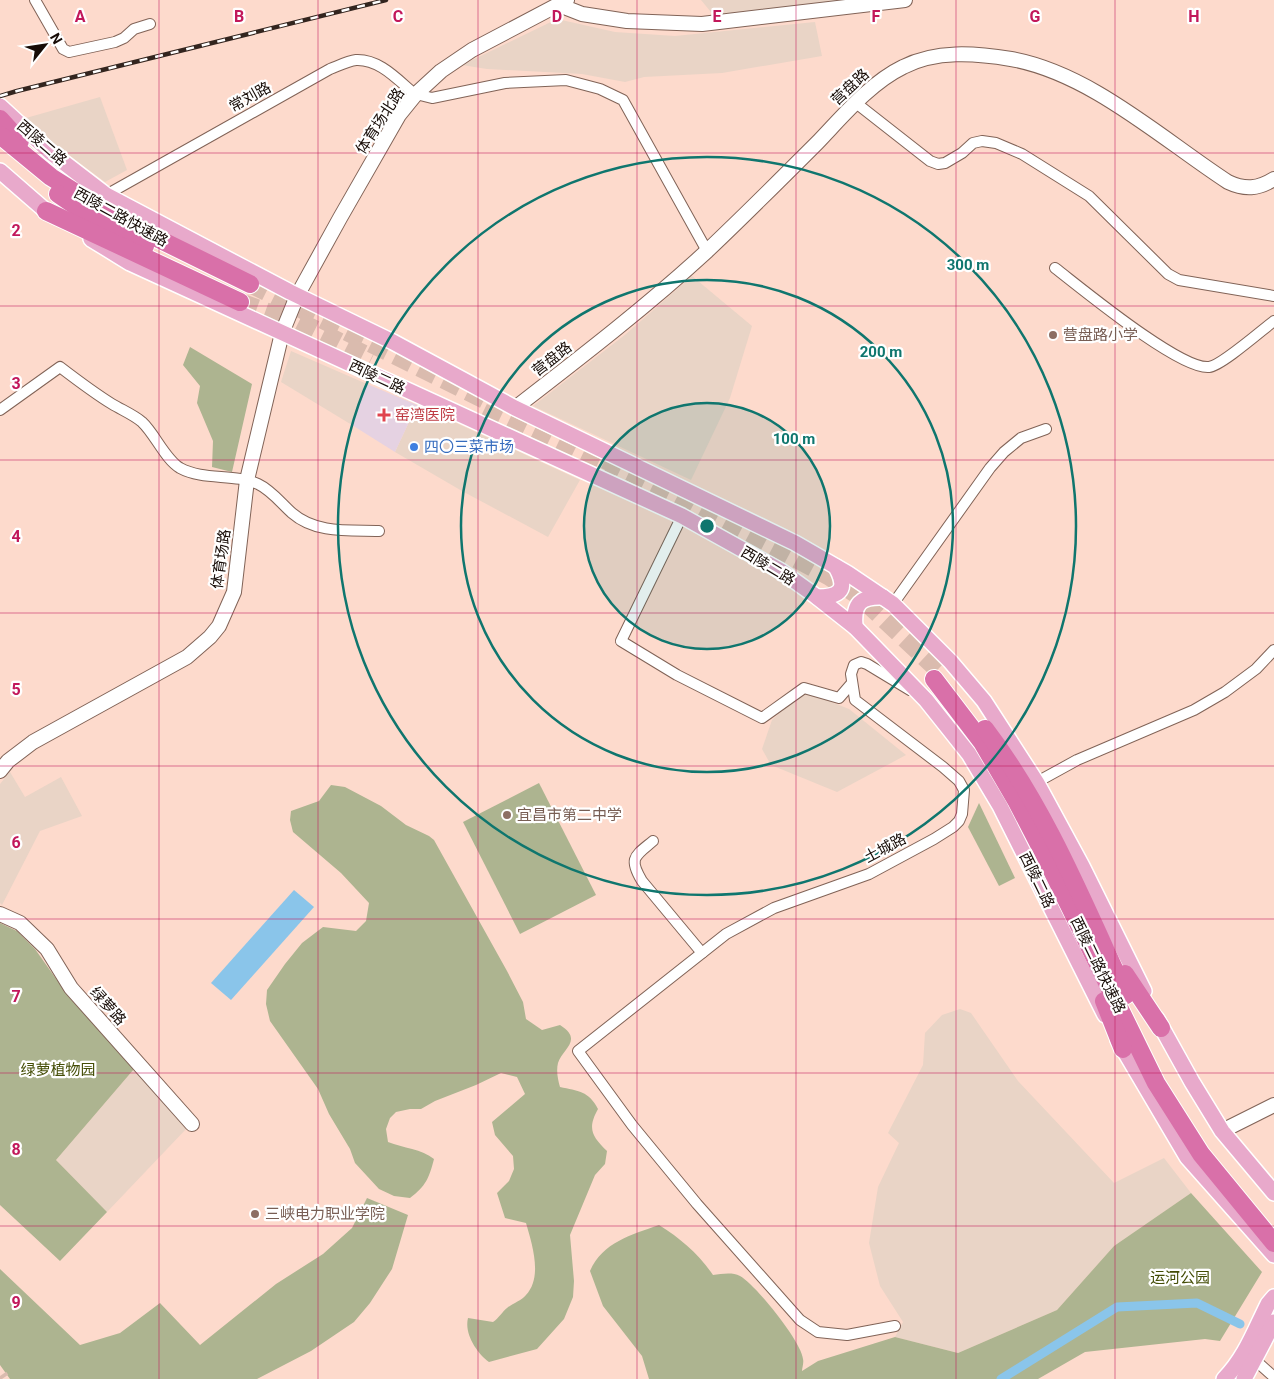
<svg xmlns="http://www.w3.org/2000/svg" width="1274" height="1379" font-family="Roboto,'Noto Sans SC',sans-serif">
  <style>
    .commercial { fill: #e9d4c6 }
    .medical { fill: #e5d2e2 }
    .green { fill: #adb490 }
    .water { fill: #8ac5ea }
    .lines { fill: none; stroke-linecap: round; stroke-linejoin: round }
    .canal { stroke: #8ac5ea; stroke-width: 9 }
    .primary-tunnel { stroke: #dabbae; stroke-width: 15; stroke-dasharray: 15 8; stroke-linecap: butt }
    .highway-tunnel { stroke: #dabbae; stroke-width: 18; stroke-dasharray: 18 9; stroke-linecap: butt }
    .street-casing { stroke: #816357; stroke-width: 12 }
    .secondary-casing { stroke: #816357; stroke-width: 16 }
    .primary-casing { stroke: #fff; stroke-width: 18 }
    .highway-casing { stroke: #fff; stroke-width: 20 }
    .street { stroke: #fff; stroke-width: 10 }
    .secondary { stroke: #fff; stroke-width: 14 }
    .primary { stroke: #e8a9cb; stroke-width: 15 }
    .highway { stroke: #d970a9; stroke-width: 18 }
    .rail-casing { stroke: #33251f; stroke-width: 4.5 }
    .rail { stroke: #fff; stroke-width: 2.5; stroke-dasharray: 8; stroke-linecap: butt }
    .grid { fill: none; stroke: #c2185b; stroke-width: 1; stroke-opacity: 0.55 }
    .ring { fill: none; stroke: #0f766e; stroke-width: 2.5 }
    .education-dot { fill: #8d6e63; stroke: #fff; stroke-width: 2 }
    .health-dot { fill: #e0444e; stroke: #fff; stroke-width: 2 }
    .shop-dot { fill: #3f7fe0; stroke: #fff; stroke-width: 2 }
    .labels { text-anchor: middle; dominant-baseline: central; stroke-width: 4.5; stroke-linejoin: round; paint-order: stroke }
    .street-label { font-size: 15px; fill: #170c07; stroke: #fff }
    .education-label { font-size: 15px; fill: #785e54; stroke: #fff; text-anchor: start }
    .health-label { font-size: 15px; fill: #be3a42; stroke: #fff; text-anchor: start }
    .shop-label { font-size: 15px; fill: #366cbe; stroke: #fff; text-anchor: start }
    .park-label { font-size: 15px; fill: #444d06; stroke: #fff }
    .grid-label { font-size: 16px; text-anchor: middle; font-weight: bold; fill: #c2185b; stroke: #fff; stroke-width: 4.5; stroke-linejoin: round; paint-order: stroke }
    .centre { fill: #0f766e; stroke: #fff; stroke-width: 2.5 }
    .ring-label { font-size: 15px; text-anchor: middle; font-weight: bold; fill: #0f766e; stroke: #fff; stroke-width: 4.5; stroke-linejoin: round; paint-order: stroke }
  </style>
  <rect width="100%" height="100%" fill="#fddacc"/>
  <!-- commercial -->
  <g class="commercial">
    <polygon points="701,0 874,0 715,17"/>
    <polygon points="557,19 615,32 675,36 815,22 822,56 722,73 644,77 625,82 582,74 487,69 462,65"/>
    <polygon points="100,97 127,170 105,182 54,144 26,118"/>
    <polygon points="692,276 752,326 730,398 691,480 533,406 626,334"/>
    <polygon points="291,351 367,384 352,425 281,382"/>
    <polygon points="417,405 580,480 548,537 462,491 395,452"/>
    <polygon points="804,691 849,709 906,755 837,792 771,765 762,749 772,720"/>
    <polygon points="10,772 25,797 61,777 82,816 40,831 2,905 0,903 0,784"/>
    <polygon points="960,1009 971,1013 1018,1081 1114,1183 1164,1158 1191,1193 1114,1246 1057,1310 958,1353 895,1337 903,1322 880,1286 869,1243 878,1187 899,1143 888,1133 923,1065 925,1033 942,1015"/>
    <polygon points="134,1069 187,1128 107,1212 56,1160"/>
  </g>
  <!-- medical -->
  <polygon class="medical" points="367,384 417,405 395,452 352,425"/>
  <!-- green -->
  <g class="green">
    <polygon points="190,347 252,384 232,472 212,467 213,441 197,403 200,386 183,365"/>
    <polygon points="539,783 596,895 520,934 463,822"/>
    <path d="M331 785 345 787 381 806 406 825 429 836 434 840 507 971 523 1002 526 1019 542 1030 560 1025C584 1040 562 1049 558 1063 556 1071 558 1080 560 1087 578 1091 589 1091 598 1109 587 1129 592 1136 607 1151L605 1164 595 1175 570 1235 574 1281 573 1297 564 1319 537 1349 489 1362C477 1353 464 1334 468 1318L493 1322C499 1318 502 1312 507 1308 513 1303 521 1301 526 1295 543 1277 532 1244 526 1223L505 1218 497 1193 509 1181 514 1169 513 1156 495 1135 492 1122 525 1094 517 1077 501 1073 476 1085 435 1101 421 1109H410L396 1112 390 1118 386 1129 388 1142C403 1148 422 1149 434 1159 429 1178 426 1186 410 1198L394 1196 379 1189 355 1163 350 1149 329 1114 318 1089 270 1021 266 1004 267 990 285 964 302 943 323 927 356 931 366 921 369 903 341 873 293 832 290 820 291 811 319 801Z"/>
    <polygon points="979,803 1015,878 999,886 968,827"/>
    <polygon points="0,923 17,931 35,949 69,997 134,1069 56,1160 107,1212 60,1261 0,1205"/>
    <path d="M1191 1193 1262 1272 1220 1341 1205 1339 1085 1352 1038 1379H649L642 1356 603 1306 590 1271C603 1242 631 1235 659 1225 681 1239 698 1253 713 1275 722 1274 732 1272 740 1276 755 1284 802 1342 803 1359 804 1363 802 1368 802 1371L818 1361 895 1337 958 1353 1057 1310 1114 1246Z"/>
    <polygon points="367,1198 408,1215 392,1269 370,1303 354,1322 311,1351 257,1379 10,1379 0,1365 0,1269 80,1345 120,1333 160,1303 200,1345 276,1284 323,1254 352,1228"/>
  </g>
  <!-- water -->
  <polygon class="water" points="294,890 314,907 231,1000 211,983"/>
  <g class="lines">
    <!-- canal -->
    <polyline class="canal" points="1001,1379 1117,1307 1197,1303 1240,1324"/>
    <!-- primary-tunnel -->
    <polyline class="primary-tunnel" points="0,1376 2,1379"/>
    <!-- highway-tunnel -->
    <g class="highway-tunnel">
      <polyline points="250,284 503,409"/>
      <polyline points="240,302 284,318"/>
      <polyline points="275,309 372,358"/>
      <polyline points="483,412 615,476"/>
      <polyline points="605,460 672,493 828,576 859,596 940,672"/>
    </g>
    <!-- street casing -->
    <g class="street-casing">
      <g id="street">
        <polyline points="35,0 63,49 69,52 115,42 124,38 134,29 150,24"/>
        <polyline points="416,94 432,98 505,83 566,80 600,89 623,100 707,251"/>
        <polyline points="856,103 930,161 938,164 945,163 962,153 973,143 982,141 996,143 1022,154 1089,196 1168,274 1179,280 1274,296"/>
        <path d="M106 195 330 69C338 66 348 61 356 60 378 59 395 77 410 90"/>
        <path d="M1055 268C1081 288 1180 370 1209 367 1221 366 1262 330 1274 321"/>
        <path d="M0 410 60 367C77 380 94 393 112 404 122 410 134 415 142 422 155 434 165 459 180 468 204 481 234 473 258 484 271 490 281 503 292 513 316 534 350 530 379 531"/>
        <polyline points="682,516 621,641 677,675 762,718 804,688 839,698 852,683"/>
        <polyline points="893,604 990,468 1004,452 1021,438 1046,429"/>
        <polyline points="1037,782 1077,760 1194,710 1225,692 1256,669 1274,650"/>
        <path d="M653 841C635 856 628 858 642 881L702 953"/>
        <polyline points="895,1326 847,1335 818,1332 800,1320 697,1204 632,1125 578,1051 726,934 774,908 869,874 934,839 953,827 959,821 962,814 964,790 959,781 943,767 855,700 851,674 854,665 861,662 867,664 910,690"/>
        <polyline points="1255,1360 1274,1377"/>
      </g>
    </g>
    <!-- secondary casing -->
    <g class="secondary-casing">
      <g id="secondary">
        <polyline points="559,5 582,14 627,21 702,24 905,0"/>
        <path d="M515 408C581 357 646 307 707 251 744 216 781 179 817 143 842 117 870 83 903 67 936 50 975 53 1011 59 1090 73 1162 139 1228 182 1245 190 1258 189 1274 179"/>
        <polyline points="0,771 8,761 33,742 187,657 210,637 219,626 234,592 247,480 282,333 297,296 340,218 399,115 416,94 441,71 472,50 567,0"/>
        <polyline points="0,914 20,923 47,949 71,988 192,1124"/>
        <polyline points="1222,1131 1274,1105"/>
      </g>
    </g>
    <!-- primary casing -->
    <g class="primary-casing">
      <g id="primary">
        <polyline points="0,106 50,152 106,195 290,292 393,342 515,408 795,543 847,573 893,604 950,661 984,701 1037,783 1082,866 1144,991"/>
        <polyline points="0,171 46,211 57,217"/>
        <polyline points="91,239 130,263 682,516 781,571 817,597 855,627 926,700 969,754 1000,806 1105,1015"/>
        <path d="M817 597C841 597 848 589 836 567"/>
        <path d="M855 627C853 604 860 596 883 597"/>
        <polyline points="1157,1019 1192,1082 1222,1131 1274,1193"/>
        <polyline points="1118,1040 1187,1157 1274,1255"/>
        <path d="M1224 1379C1245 1358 1255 1330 1268 1304L1274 1297"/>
        <polyline points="1244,1379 1274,1322"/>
      </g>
    </g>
    <!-- highway casing -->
    <g class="highway-casing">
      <g id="highway">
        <polyline points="0,119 20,141"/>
        <polyline points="0,135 51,177 116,218 250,284"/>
        <path d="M58 194C86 214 114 231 145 246"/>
        <polyline points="46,211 240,302"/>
        <polyline points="934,679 982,742 1017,802 1043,852 1156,1083 1201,1154 1274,1243"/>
        <path d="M985 729C1046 809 1084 904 1126 995"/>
        <polyline points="1125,974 1161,1028"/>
        <polyline points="1104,1001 1123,1049"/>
      </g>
    </g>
    <!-- street -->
    <use href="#street" class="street"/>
    <!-- secondary -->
    <use href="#secondary" class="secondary"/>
    <!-- primary -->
    <use href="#primary" class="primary"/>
    <!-- highway -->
    <use href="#highway" class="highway"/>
    <!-- rail casing -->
    <g class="rail-casing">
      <polyline id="rail" points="0,96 17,91 386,0"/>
    </g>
    <!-- rail -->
    <use href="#rail" class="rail"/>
  </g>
  <!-- grid -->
  <path class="grid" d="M159 0V1379M318 0V1379M478 0V1379M637 0V1379M796 0V1379M956 0V1379M1115 0V1379M0 153H1274M0 306H1274M0 460H1274M0 613H1274M0 766H1274M0 919H1274M0 1073H1274M0 1226H1274"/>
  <!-- distance rings -->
  <circle cx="707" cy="526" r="123" fill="#0f766e" fill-opacity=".12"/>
  <g class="ring">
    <circle cx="707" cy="526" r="123"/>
    <circle cx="707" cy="526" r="246"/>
    <circle cx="707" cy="526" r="369"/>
  </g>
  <!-- markers -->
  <g class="education-dot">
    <circle cx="1053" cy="335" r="5"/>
    <circle cx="507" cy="815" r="5"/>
    <circle cx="255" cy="1214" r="5"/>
  </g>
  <path class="health-dot" d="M381.5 407.5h5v5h5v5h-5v5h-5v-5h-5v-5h5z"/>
  <circle class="shop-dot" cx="414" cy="447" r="5"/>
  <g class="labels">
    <!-- street labels -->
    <g class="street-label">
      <text transform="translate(850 87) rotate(-43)">营盘路</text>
      <text transform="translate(250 97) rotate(-29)">常刘路</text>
      <text transform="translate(380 121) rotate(-57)">体育场北路</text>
      <text transform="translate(42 143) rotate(41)">西陵二路</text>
      <text transform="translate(121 217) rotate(29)">西陵二路快速路</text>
      <text transform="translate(552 359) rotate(-38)">营盘路</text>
      <text transform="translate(377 377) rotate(25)">西陵二路</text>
      <text transform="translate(221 559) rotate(-82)">体育场路</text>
      <text transform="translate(768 566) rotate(31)">西陵二路</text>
      <text transform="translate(885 848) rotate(-28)">土城路</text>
      <text transform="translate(1037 880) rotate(64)">西陵二路</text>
      <text transform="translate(1098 965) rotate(64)">西陵二路快速路</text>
      <text transform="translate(108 1006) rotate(48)">绿萝路</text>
    </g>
    <!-- education labels -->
    <g class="education-label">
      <text x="1063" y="335">营盘路小学</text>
      <text x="517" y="815">宜昌市第二中学</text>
      <text x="265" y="1214">三峡电力职业学院</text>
    </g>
    <!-- health labels -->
    <g class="health-label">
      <text x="395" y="415">窑湾医院</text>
    </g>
    <!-- shop labels -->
    <g class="shop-label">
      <text x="424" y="447">四〇三菜市场</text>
    </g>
    <!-- park labels -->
    <g class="park-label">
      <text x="58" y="1070">绿萝植物园</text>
      <text x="1180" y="1278">运河公园</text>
    </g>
  </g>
  <g class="grid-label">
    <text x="80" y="22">A</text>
    <text x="239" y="22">B</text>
    <text x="398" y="22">C</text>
    <text x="557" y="22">D</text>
    <text x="717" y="22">E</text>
    <text x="876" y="22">F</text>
    <text x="1035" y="22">G</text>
    <text x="1194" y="22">H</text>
    <text x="16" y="236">2</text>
    <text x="16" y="389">3</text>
    <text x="16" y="542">4</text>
    <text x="16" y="695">5</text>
    <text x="16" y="848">6</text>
    <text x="16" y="1002">7</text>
    <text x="16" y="1155">8</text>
    <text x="16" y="1308">9</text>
  </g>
  <circle cx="707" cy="526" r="8" class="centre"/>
  <g class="ring-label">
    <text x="968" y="270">300 m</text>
    <text x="881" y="357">200 m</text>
    <text x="794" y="444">100 m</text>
  </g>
  <!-- north arrow -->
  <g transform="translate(45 45) rotate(60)" stroke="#ffffff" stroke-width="4" paint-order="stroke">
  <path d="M0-4L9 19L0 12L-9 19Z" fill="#170c07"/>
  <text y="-8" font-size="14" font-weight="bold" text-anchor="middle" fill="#170c07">N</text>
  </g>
</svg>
